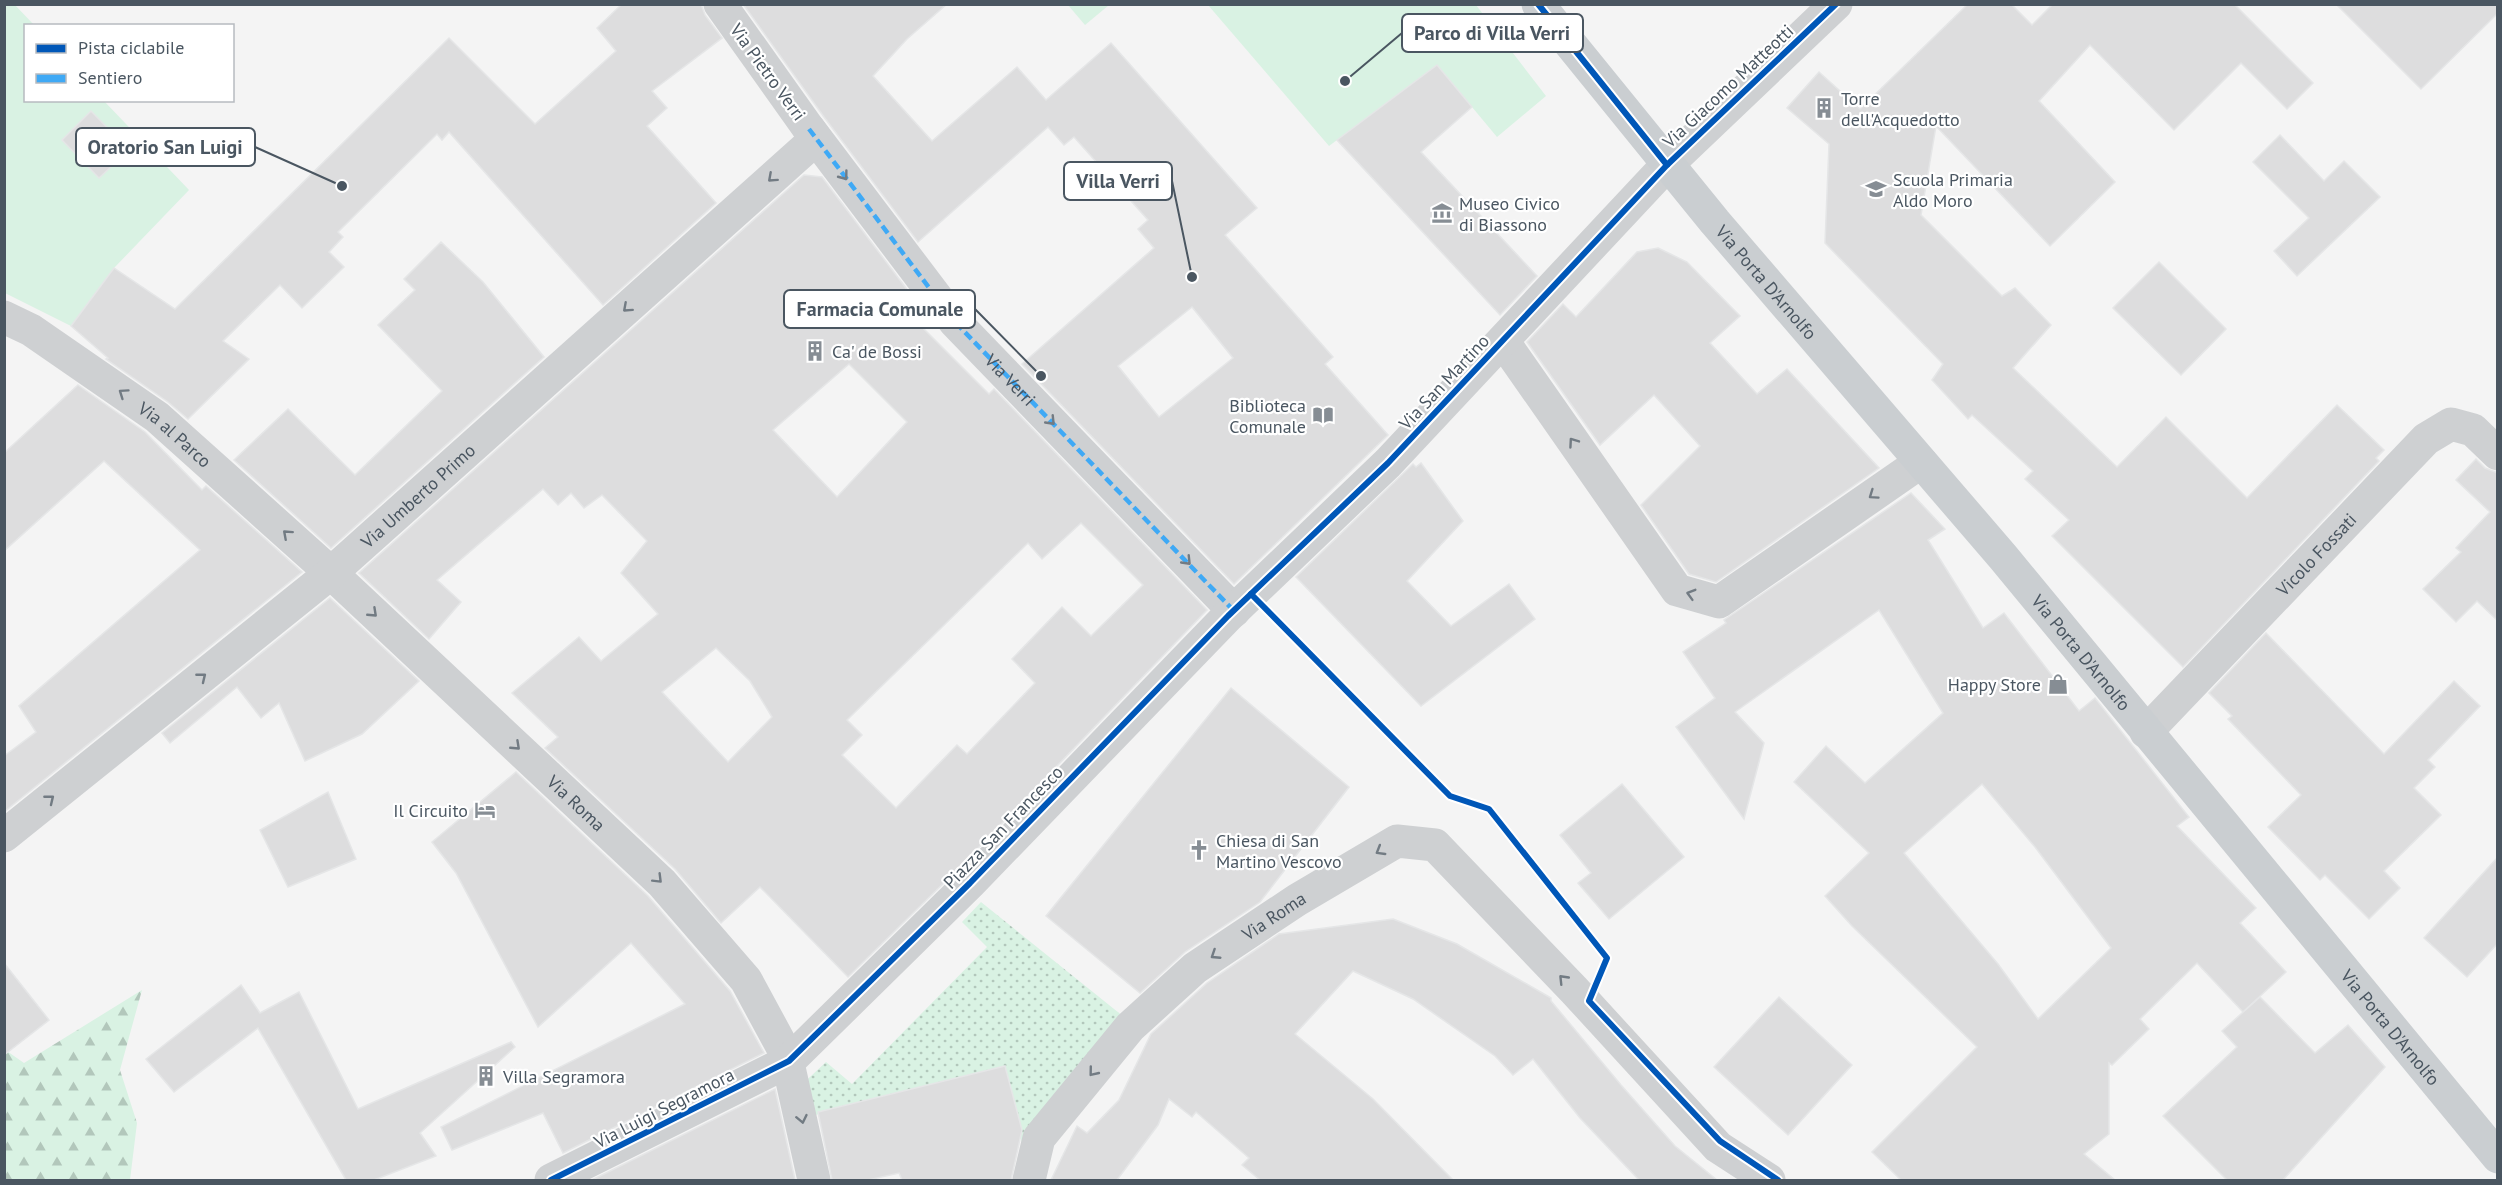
<svg xmlns="http://www.w3.org/2000/svg" width="2502" height="1185" font-family="'PT Sans',sans-serif">
  <style>
    .green { fill: #d9f2e3 }
    .forest { fill: url(#forest-firs) }
    .park { fill: url(#park-dots) }
    .building { fill: #ddddde; stroke: #e5e6e7; stroke-width: 1.5; fill-rule: evenodd }
    .lines { fill: none; stroke-linecap: round; stroke-linejoin: round }
    .minor { stroke: #ced0d2; stroke-width: 33 }
    .major { stroke: #caced1; stroke-width: 33 }
    .quiet { stroke: #3fa9f5; stroke-width: 4.5; stroke-dasharray: 9 4.5; stroke-linecap: butt }
    .cycleway-casing { stroke: #fff; stroke-width: 10 }
    .cycleway { stroke: #0057b8; stroke-width: 6 }
    .oneway { stroke: #727b83 }
    .labels { text-anchor: middle; dominant-baseline: central; stroke-width: 4.5; stroke-linejoin: round; paint-order: stroke }
    .street-label { font-size: 18px; fill: #4a5661; stroke: #fff }
    .poi-label { font-size: 18px; fill: #4a5661; stroke: #fff; text-anchor: start }
    .leader { fill: none; stroke: #4a5661; stroke-width: 2 }
    .callout-dot { fill: #4a5661; stroke: #fff; stroke-width: 2 }
    .callout { fill: #fff; stroke: #4a5661; stroke-width: 2 }
    .callout-label { font-size: 20px; text-anchor: middle; font-weight: bold; fill: #4a5661 }
  </style>
  <defs>
    <pattern id="forest-firs" width="22" height="20" patternUnits="userSpaceOnUse" patternTransform="scale(1.5)"><rect width="22" height="20" fill="#d9f2e3"/><path d="M5 1l3.5 6h-7zM16 11l3.5 6h-7z" fill="#b2c7bb"/></pattern>
    <pattern id="park-dots" width="8" height="8" patternUnits="userSpaceOnUse" patternTransform="scale(1.5)"><rect width="8" height="8" fill="#d9f2e3"/><path d="M2 2h.1M6 6h.1" fill="none" stroke="#b2c7bb" stroke-width="1.8" stroke-linecap="round"/></pattern>
  </defs>
  <rect width="100%" height="100%" fill="#f4f4f4"/>
  <!-- green -->
  <g class="green">
    <polygon points="14,4 34,25 26,26 26,100 104,101 189,190 114,268 71,326 5,293 4,5"/>
    <polygon points="1068,5 1109,5 1085,25"/>
    <polygon points="1208,5 1476,5 1546,96 1497,137 1437,65 1329,146"/>
  </g>
  <!-- forest -->
  <polygon class="forest" points="142,990 120,1070 137,1123 130,1180 5,1180 4,1049 24,1063"/>
  <!-- park -->
  <polygon class="park" points="981,902 1124,1017 1023,1148 1006,1071 802,1118 796,1090 826,1062 852,1084 987,947 962,922"/>
  <!-- building -->
  <g class="building">
    <polygon points="622,4 701,4 705,15 722,38 652,91 667,108 647,126 716,203 603,305 449,132 442,140 437,134 338,232 343,237 329,252 344,267 302,308 280,285 223,341 249,359 188,419 168,402 106,359 108,358 71,326 114,268 175,309 449,38 535,124 616,51 597,28"/>
    <path d="M743 4H947L907 39 873 76 932 141 1017 67 1046 100 1111 43 1257 208 1225 235 1333 357 1325 364 1388 435 1234 584 1022 364 1154 248 1138 229 1148 220 1074 137 1064 145 1048 127 918 242 824 117ZM1192 307 1233 358 1159 417 1118 366Z"/>
    <polygon points="1968,4 2011,4 2032,25 2053,4 2234,4 2313,83 2287,109 2241,63 2174,130 2090,45 2039,101 2115,182 2050,246 1936,126 1921,215 2002,296 2015,288 2051,325 2013,368 2117,467 2166,417 2247,498 2337,405 2384,450 2376,458 2379,461 2183,667 2052,536 2069,520 2025,479 2033,471 1972,415 1968,419 1932,380 1943,364 1825,243 1829,144 1787,108 1819,72 1860,109"/>
    <polygon points="2336,4 2498,4 2498,13 2421,89"/>
    <polygon points="1437,65 1472,107 1421,152 1537,276 1500,315 1337,140"/>
    <polygon points="91,111 129,150 99,178 62,140"/>
    <polygon points="2280,135 2324,181 2344,161 2380,197 2297,276 2274,251 2309,218 2253,162"/>
    <path d="M804 175 822 177 918 304 908 313 989 394 994 389 1207 610 957 870 848 977 760 887 721 923 675 869 545 748 558 737 512 693 579 637 601 661 658 614 621 573 647 541 602 495 584 508 571 493 558 505 543 489 437 580 461 602 429 639 359 573ZM849 364 907 422 837 497 773 430ZM1081 523 1143 585 1091 636 1062 607 1012 659 1035 683 967 754 957 745 896 808 842 755 862 735 847 720 1028 543 1042 559ZM716 648 750 681 772 717 728 762 662 692Z"/>
    <polygon points="441,242 483,282 544,357 331,548 234,460 288,409 355,475 442,391 378,325 415,290 404,279"/>
    <polygon points="1658,248 1687,262 1740,316 1710,343 1757,394 1787,369 1879,468 1716,582 1689,574 1641,505 1700,446 1654,395 1600,445 1527,342 1563,304 1576,317 1637,252"/>
    <polygon points="2159,262 2226,329 2181,375 2113,308"/>
    <polygon points="78,385 145,432 202,490 206,486 302,572 4,812 4,756 36,732 19,706 200,550 104,461 4,551 4,453"/>
    <polygon points="2476,459 2485,468 2498,473 2498,621 2477,601 2456,622 2423,589 2461,552 2456,548 2490,512 2456,480"/>
    <polygon points="1421,463 1463,521 1407,581 1451,626 1509,584 1535,619 1421,706 1296,577 1413,464 1416,467"/>
    <path d="M1911 493 1945 529 1928 540 1983 628 2004 613 2079 711 2095 698 2189 817 2177 826 2256 908 2240 923 2286 972 2243 1012 2197 963 2140 1019 2149 1029 2112 1065 2109 1063V1134L2084 1154 2115 1180H1901L1872 1152 1977 1047 1852 926 1825 896 1869 853 1794 782 1826 746 1865 783 1943 713 1879 610 1735 712 1764 743 1744 819 1676 727 1715 698 1683 652 1726 623 1724 620ZM1982 784 2035 847 2111 948 2038 1019 1998 964 1904 853Z"/>
    <polygon points="330,598 419,681 362,734 305,761 279,703 261,718 237,687 170,743 162,733"/>
    <polygon points="2266,633 2384,754 2454,681 2480,706 2428,760 2435,767 2414,788 2441,815 2384,871 2400,888 2369,919 2325,875 2320,880 2268,827 2301,795 2228,719 2232,716 2209,693"/>
    <polygon points="1231,688 1349,787 1260,902 1185,952 1140,993 1046,916"/>
    <polygon points="516,772 648,896 730,991 764,1053 563,1153 543,1113 452,1150 441,1127 685,1004 631,943 538,1027 456,873 432,842"/>
    <polygon points="1622,784 1684,857 1609,919 1578,883 1591,873 1560,835"/>
    <polygon points="328,792 356,859 288,887 260,830"/>
    <polygon points="2498,857 2498,943 2467,977 2424,938"/>
    <polygon points="1393,919 1457,944 1551,998 1551,1001 1621,1085 1675,1146 1717,1180 1639,1180 1580,1118 1533,1059 1513,1075 1495,1056 1413,999 1353,971 1295,1034 1373,1099 1453,1180 1260,1180 1242,1165 1249,1158 1196,1112 1192,1117 1169,1099 1158,1125 1117,1180 1051,1180 1077,1126 1087,1133 1119,1100 1151,1034 1207,983 1279,934"/>
    <polygon points="4,963 49,1020 4,1055"/>
    <polygon points="241,985 260,1013 299,992 358,1109 511,1042 515,1047 420,1133 436,1156 374,1180 346,1180 258,1028 174,1092 146,1059"/>
    <polygon points="1779,997 1852,1065 1788,1135 1714,1067"/>
    <polygon points="2260,997 2315,1053 2348,1025 2385,1067 2283,1180 2227,1180 2163,1116 2237,1047 2222,1031"/>
    <polygon points="1005,1066 1022,1130 1011,1180 902,1180 899,1173 868,1180 832,1180 818,1112"/>
    <polygon points="775,1089 795,1180 592,1180"/>
  </g>
  <g class="lines">
    <!-- minor -->
    <g class="minor">
      <path id="s1" d="M809 129 955 322 1234 611"/>
      <path id="s2" d="M4 317 31 330 157 417 331 573 662 883 746 980 786 1054 814 1180"/>
      <polyline points="1503,341 1677,590 1719,602 1921,462"/>
      <path id="s3" d="M2146 732 2426 439 2451 424 2473 430 2498 454"/>
      <path id="s4" d="M4 836 331 573 816 139 720 4"/>
      <polyline points="551,1180 789,1061 970,883 1228,616 1388,463 1667,165 1836,4"/>
      <path id="s5" d="M1029 1180 1039 1138 1130 1027 1195 968 1297 900 1397 841 1435 845 1574 990 1718 1147 1769 1180"/>
    </g>
    <!-- major -->
    <path class="major" id="s6" d="M1538 4 1715 222 2003 557 2498 1157"/>
    <!-- quiet -->
    <polyline class="quiet" points="809,129 955,322 1234,611"/>
    <!-- cycleway casing -->
    <g class="cycleway-casing">
      <g id="cycleway">
        <polyline points="1538,4 1667,165"/>
        <polyline points="1251,594 1450,796 1489,809 1607,958 1589,1001 1720,1141 1778,1180"/>
        <polyline points="551,1180 789,1061 970,883 1228,616 1388,463 1667,165 1836,4"/>
      </g>
    </g>
    <!-- cycleway -->
    <use href="#cycleway" class="cycleway"/>
  </g>
  <!-- one-way arrows -->
  <defs><path id="oneway-chevron" d="M-2-3.5L2.5 0L-2 3.5" fill="none" stroke-width="1.6" stroke-linecap="round" stroke-linejoin="round" transform="scale(1.5)"/></defs>
  <g class="oneway">
    <use href="#oneway-chevron" transform="translate(844 176) rotate(53)"/>
    <use href="#oneway-chevron" transform="translate(772 178) rotate(138)"/>
    <use href="#oneway-chevron" transform="translate(627 308) rotate(138)"/>
    <use href="#oneway-chevron" transform="translate(123 393) rotate(-145)"/>
    <use href="#oneway-chevron" transform="translate(1051 421) rotate(46)"/>
    <use href="#oneway-chevron" transform="translate(1573 442) rotate(-125)"/>
    <use href="#oneway-chevron" transform="translate(1873 495) rotate(145)"/>
    <use href="#oneway-chevron" transform="translate(287 534) rotate(-138)"/>
    <use href="#oneway-chevron" transform="translate(1187 561) rotate(46)"/>
    <use href="#oneway-chevron" transform="translate(1691 594) rotate(-164)"/>
    <use href="#oneway-chevron" transform="translate(373 613) rotate(43)"/>
    <use href="#oneway-chevron" transform="translate(202 677) rotate(-39)"/>
    <use href="#oneway-chevron" transform="translate(516 746) rotate(43)"/>
    <use href="#oneway-chevron" transform="translate(50 799) rotate(-39)"/>
    <use href="#oneway-chevron" transform="translate(1380 851) rotate(149)"/>
    <use href="#oneway-chevron" transform="translate(658 879) rotate(45)"/>
    <use href="#oneway-chevron" transform="translate(1215 955) rotate(147)"/>
    <use href="#oneway-chevron" transform="translate(1563 979) rotate(-134)"/>
    <use href="#oneway-chevron" transform="translate(1093 1072) rotate(129)"/>
    <use href="#oneway-chevron" transform="translate(802 1119) rotate(78)"/>
  </g>
  <!-- icons -->
  <defs>
    <g id="building-bare" transform="scale(1.62)"><path d="M-4-6H4V6H1V3H-1V6H-4ZM-2.5-4.3h1.7v1.8h-1.7ZM.8-4.3h1.7v1.8H.8ZM-2.5-1h1.7V.8h-1.7ZM.8-1h1.7V.8H.8Z" fill="#868d94" stroke="#fff" stroke-width="2.5" paint-order="stroke"/></g>
    <g id="school-bare" transform="scale(1.62)"><path d="M0-5L7-2L0 1L-7-2ZM-4 1L0 2.5L4 1V4Q0 6-4 4Z" fill="#868d94" stroke="#fff" stroke-width="2.5" paint-order="stroke"/></g>
    <g id="museum-bare" transform="scale(1.62)"><path d="M0-6L6-3V-2H-6V-3ZM-5-1h2V3h-2ZM-1-1h2V3h-2ZM3-1h2V3H3ZM-6 4H6V6H-6Z" fill="#868d94" stroke="#fff" stroke-width="2.5" paint-order="stroke"/></g>
    <g id="library-bare" transform="scale(1.62)"><path d="M-6-4Q-3-5.5-.7-3.5V5Q-3 3-6 4ZM6-4Q3-5.5 .7-3.5V5Q3 3 6 4Z" fill="#868d94" stroke="#fff" stroke-width="2.5" paint-order="stroke"/></g>
    <g id="shop-bare" transform="scale(1.62)"><path d="M-5-2.5h2.3a2.7 3.5 0 0 1 5.4 0H5L5.5 6h-11ZM-1.5-2.5h3a1.5 2.3 0 0 0-3 0Z" fill="#868d94" stroke="#fff" stroke-width="2.5" paint-order="stroke"/></g>
    <g id="hotel-bare" transform="scale(1.62)"><path d="M-6-4.5h1.5V1H6V5H4.5V3h-9V5H-6ZM-4 0a1.8 1.8 0 1 1 3.6 0ZM.5 0V-2.5h3Q6-2.5 6 0Z" fill="#868d94" stroke="#fff" stroke-width="2.5" paint-order="stroke"/></g>
    <g id="church-bare" transform="scale(1.62)"><path d="M-1.2-6h2.4v3.5h3.3v2.4h-3.3V6h-2.4V-.1h-3.3v-2.4h3.3Z" fill="#868d94" stroke="#fff" stroke-width="2.5" paint-order="stroke"/></g>
  </defs>
  <g fill-rule="evenodd">
    <use href="#building-bare" x="1824" y="108"/>
    <use href="#school-bare" x="1876" y="189"/>
    <use href="#museum-bare" x="1442" y="213"/>
    <use href="#building-bare" x="815" y="351"/>
    <use href="#library-bare" x="1323" y="415"/>
    <use href="#shop-bare" x="2058" y="684"/>
    <use href="#hotel-bare" x="485" y="810"/>
    <use href="#church-bare" x="1199" y="850"/>
    <use href="#building-bare" x="486" y="1076"/>
  </g>
  <g class="labels">
    <!-- street labels -->
    <g class="street-label">
      <text transform="translate(768 72) rotate(54)">Via Pietro Verri</text>
      <text transform="translate(1728 86) rotate(-43)">Via Giacomo Matteotti</text>
      <text stroke="none"><textPath href="#s6" startOffset="360">Via Porta D'Arnolfo</textPath></text>
      <text stroke="none"><textPath href="#s1" startOffset="322">Via Verri</textPath></text>
      <text transform="translate(1444 382) rotate(-47)">Via San Martino</text>
      <text stroke="none"><textPath href="#s2" startOffset="208">Via al Parco</textPath></text>
      <text stroke="none"><textPath href="#s4" startOffset="536">Via Umberto Primo</textPath></text>
      <text stroke="none"><textPath href="#s3" startOffset="246">Vicolo Fossati</textPath></text>
      <text stroke="none"><textPath href="#s6" startOffset="846">Via Porta D'Arnolfo</textPath></text>
      <text stroke="none"><textPath href="#s2" startOffset="753">Via Roma</textPath></text>
      <text transform="translate(1003 827) rotate(-46)">Piazza San Francesco</text>
      <text stroke="none"><textPath href="#s5" startOffset="369">Via Roma</textPath></text>
      <text stroke="none"><textPath href="#s6" startOffset="1332">Via Porta D'Arnolfo</textPath></text>
      <text transform="translate(664 1108) rotate(-27)">Via Luigi Segramora</text>
    </g>
    <!-- poi labels -->
    <g class="poi-label">
      <text x="1841" y="98">Torre<tspan x="1841" dy="21">dell'Acquedotto</tspan></text>
      <text x="1893" y="179">Scuola Primaria<tspan x="1893" dy="21">Aldo Moro</tspan></text>
      <text x="1459" y="203">Museo Civico<tspan x="1459" dy="21">di Biassono</tspan></text>
      <text x="832" y="351">Ca' de Bossi</text>
      <text x="1306" y="405" text-anchor="end">Biblioteca<tspan x="1306" dy="21">Comunale</tspan></text>
      <text x="2041" y="684" text-anchor="end">Happy Store</text>
      <text x="468" y="810" text-anchor="end">Il Circuito</text>
      <text x="1216" y="840">Chiesa di San<tspan x="1216" dy="21">Martino Vescovo</tspan></text>
      <text x="503" y="1076">Villa Segramora</text>
    </g>
  </g>
  <!-- callouts -->
  <path class="leader" d="M1345 81L1402 33M342 186L255 147M1192 277L1172 181M1041 376L975 309"/>
  <g class="callout-dot">
    <circle cx="1345" cy="81" r="6"/>
    <circle cx="342" cy="186" r="6"/>
    <circle cx="1192" cy="277" r="6"/>
    <circle cx="1041" cy="376" r="6"/>
  </g>
  <g class="callout">
    <rect x="1402" y="14" width="181" height="38" rx="6"/>
    <rect x="76" y="128" width="179" height="38" rx="6"/>
    <rect x="1064" y="162" width="108" height="38" rx="6"/>
    <rect x="784" y="290" width="191" height="38" rx="6"/>
  </g>
  <g class="callout-label">
    <text x="1492" y="40">Parco di Villa Verri</text>
    <text x="165" y="154">Oratorio San Luigi</text>
    <text x="1118" y="188">Villa Verri</text>
    <text x="880" y="316">Farmacia Comunale</text>
  </g>
  <!-- border -->
  <rect width="2502" height="1185" fill="none" stroke="#4a5661" stroke-width="12"/>
  <!-- legend -->
  <rect x="24" y="24" width="210" height="78" fill="#ffffff" stroke="#b7bbc0" stroke-width="1.5"/>
  <rect x="36" y="44" width="30" height="9" fill="#0057b8" stroke="#b7bbc0" stroke-width="1.5"/>
  <text x="78" y="54" font-size="18" fill="#4a5661">Pista ciclabile</text>
  <rect x="36" y="74" width="30" height="9" fill="#3fa9f5" stroke="#b7bbc0" stroke-width="1.5"/>
  <text x="78" y="84" font-size="18" fill="#4a5661">Sentiero</text>
</svg>
